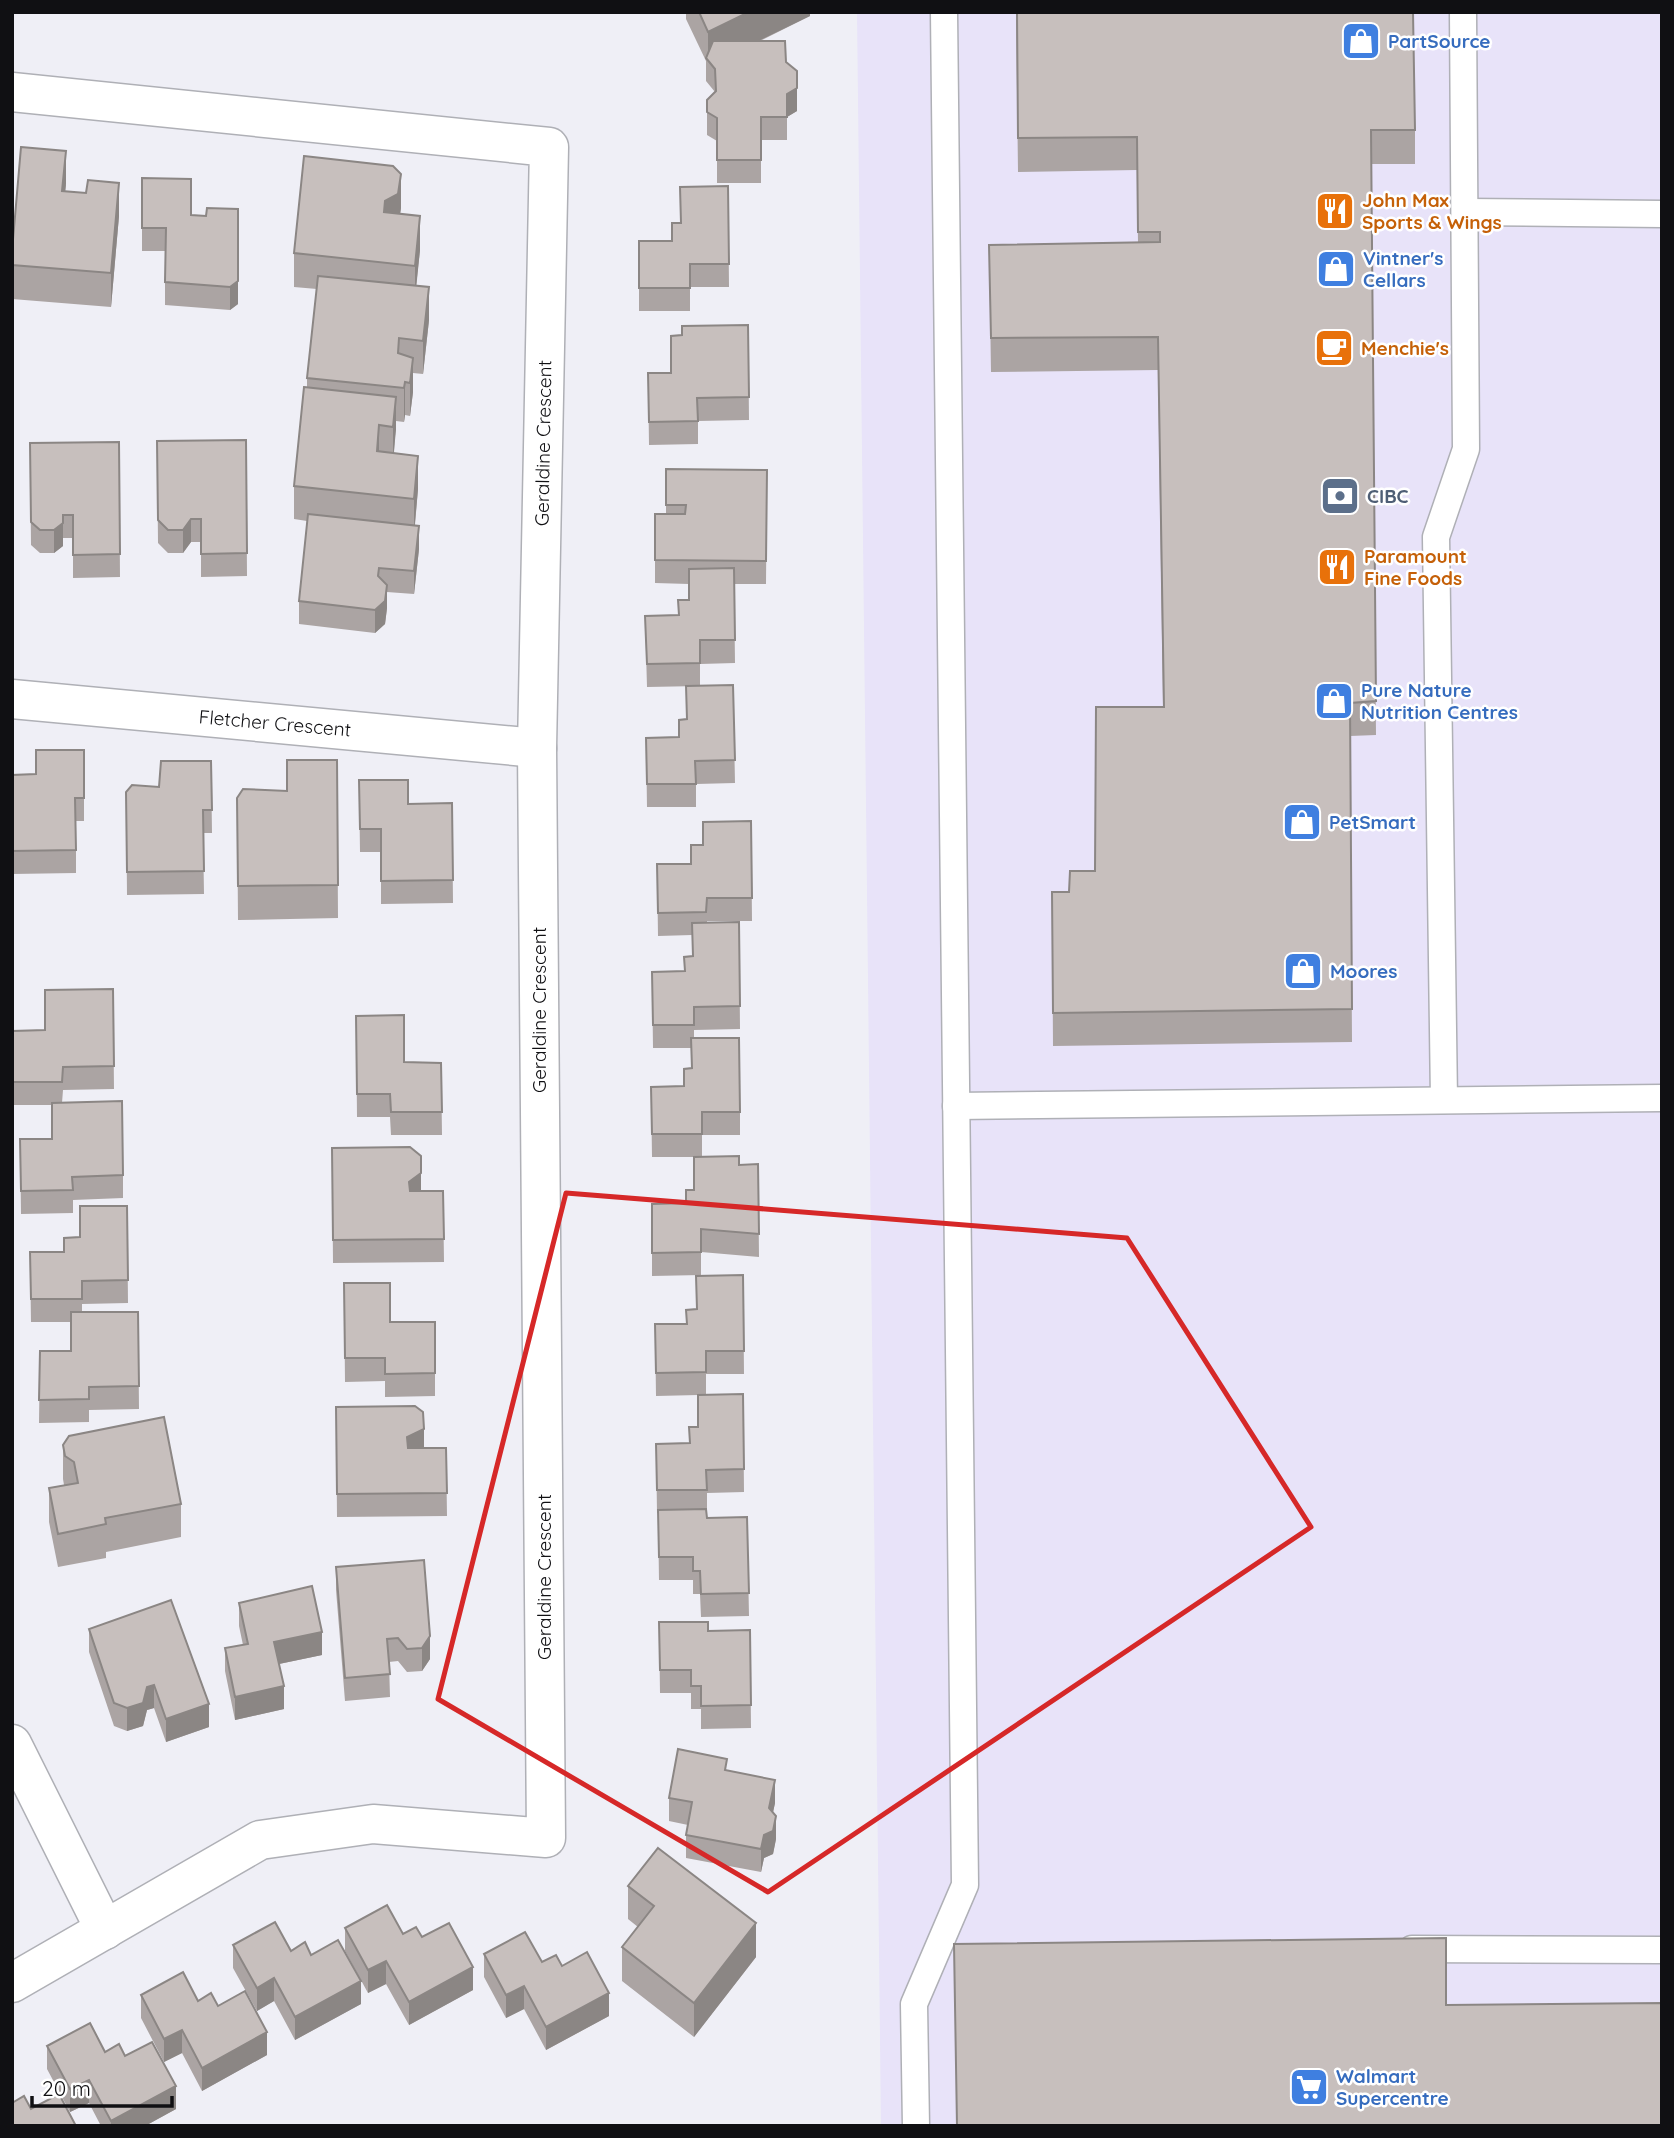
<svg xmlns="http://www.w3.org/2000/svg" width="1674" height="2138" font-family="Quicksand,sans-serif">
  <style>
    .commercial { fill: #e8e3f9 }
    .lines { fill: none; stroke-linecap: round; stroke-linejoin: round }
    .lane-casing { stroke: #afb0b6; stroke-width: 29 }
    .street-casing { stroke: #afb0b6; stroke-width: 41 }
    .lane { stroke: #fff; stroke-width: 26 }
    .street { stroke: #fff; stroke-width: 38 }
    .wall { fill: #aba4a3 }
    .shaded-wall { fill: #8b8684 }
    .building { fill: #c7bfbd; stroke: #8b8684; stroke-width: 2 }
    .marked { fill: none; stroke: #d62828; stroke-width: 5; stroke-linejoin: round }
    .labels { text-anchor: middle; dominant-baseline: central; stroke-width: 5; stroke-linejoin: round; paint-order: stroke }
    .shop-label { font-size: 19px; font-weight: bold; fill: #366cbe; stroke: #fff; text-anchor: start }
    .food-label { font-size: 19px; font-weight: bold; fill: #c56008; stroke: #fff; text-anchor: start }
    .street-label { font-size: 19px; fill: #101013; stroke: #fff }
    .service-label { font-size: 19px; font-weight: bold; fill: #4e5e75; stroke: #fff; text-anchor: start }
  </style>
  <rect width="100%" height="100%" fill="#efeff6"/>
  <!-- commercial -->
  <polygon class="commercial" points="857,12 1662,12 1662,2126 881,2126"/>
  <g class="lines">
    <!-- lane casing -->
    <g class="lane-casing">
      <g id="lane">
        <polyline points="1465,212 1662,214"/>
        <polyline points="1444,1100 1436,537 1466,449 1463,12"/>
        <polyline points="956,1106 1662,1098"/>
        <polyline points="1412,1949 1662,1950"/>
        <polyline points="916,2126 914,2004 965,1885 944,12"/>
      </g>
    </g>
    <!-- street casing -->
    <g class="street-casing">
      <g id="street">
        <polyline points="12,92 549,147 537,748 546,1838 373,1824 260,1840 12,1983"/>
        <polyline points="12,699 537,748"/>
        <polyline points="12,1744 105,1930"/>
      </g>
    </g>
    <!-- lane -->
    <use href="#lane" class="lane"/>
    <!-- street -->
    <use href="#street" class="street"/>
  </g>
  <!-- wall -->
  <g class="wall">
    <polygon points="686,12 810,12 810,16 760,41 786,62 797,111 787,117 787,140 761,140 761,183 717,183 717,141 707,135 707,100 715,92 706,81 706,61 686,19"/>
    <polygon points="1016,12 1415,130 1415,164 1371,164 1376,735 1350,736 1352,1042 1053,1046 1052,892 1069,892 1095,871 1163,707 1158,370 991,372 989,245 1138,243 1137,170 1018,172"/>
    <polygon points="142,178 191,215 206,216 238,304 230,310 165,305 165,251 142,251"/>
    <polygon points="66,184 65,191 119,216 111,307 12,299 12,251"/>
    <polygon points="728,186 729,287 690,287 690,311 639,311 639,241 672,241 680,223 680,187"/>
    <polygon points="401,208 400,214 420,250 416,286 429,320 423,374 413,373 413,392 410,416 405,415 404,422 396,421 394,453 418,489 415,525 419,549 414,594 387,592 387,608 385,624 375,633 299,624 299,601 307,521 294,519 294,486 307,388 307,378 317,289 294,287 294,253"/>
    <polygon points="748,325 749,420 698,421 698,444 649,445 648,373 671,373"/>
    <polygon points="246,440 247,576 201,577 201,542 191,542 183,553 168,553 158,543 157,441"/>
    <polygon points="119,442 120,577 73,578 73,538 63,538 63,546 54,553 40,553 31,545 30,443"/>
    <polygon points="666,469 767,470 766,584 734,584 735,663 700,664 700,686 647,687 645,616 678,615 689,600 689,584 655,583 655,514 666,514"/>
    <polygon points="733,685 735,783 696,784 696,807 647,807 646,738 679,737 687,719 686,686"/>
    <polygon points="84,750 84,821 76,821 76,873 12,874 12,775 36,774"/>
    <polygon points="337,760 338,918 238,920 237,798 287,791"/>
    <polygon points="211,761 212,833 203,833 204,894 127,895 126,792 159,787"/>
    <polygon points="359,780 408,804 452,803 453,903 381,904 381,852 360,852"/>
    <polygon points="751,821 752,921 707,921 707,923 739,922 740,1029 694,1030 694,1038 740,1112 740,1135 702,1135 702,1157 739,1165 758,1164 759,1257 701,1252 701,1275 652,1276 652,1204 686,1203 694,1190 694,1157 652,1157 651,1087 684,1086 684,1069 692,1068 691,1048 653,1048 652,972 684,971 692,956 692,935 658,936 657,864 691,864 703,845 703,822"/>
    <polygon points="113,989 114,1089 63,1090 62,1103 123,1175 123,1198 73,1200 73,1213 21,1214 20,1139 52,1139 52,1105 13,1105 13,1031 45,1030"/>
    <polygon points="356,1016 404,1062 441,1063 442,1135 391,1135 390,1117 357,1117"/>
    <polygon points="332,1148 421,1191 443,1191 444,1262 333,1263"/>
    <polygon points="127,1206 128,1303 82,1304 82,1312 138,1312 139,1409 89,1410 89,1422 39,1423 40,1351 71,1351 71,1322 31,1322 30,1252 64,1252 80,1237"/>
    <polygon points="743,1275 744,1374 706,1374 706,1395 743,1394 744,1492 707,1493 707,1518 747,1517 749,1616 701,1617 700,1594 693,1594 693,1580 659,1580 658,1513 657,1513 656,1444 689,1443 698,1427 698,1395 656,1396 655,1324 686,1324 696,1309"/>
    <polygon points="344,1283 390,1322 435,1322 435,1396 385,1397 385,1381 345,1382"/>
    <polygon points="336,1407 424,1448 446,1448 447,1516 337,1517"/>
    <polygon points="63,1445 181,1504 181,1537 106,1552 106,1558 58,1567 49,1522 49,1488 64,1485 63,1479"/>
    <polygon points="424,1560 430,1659 422,1671 407,1672 398,1661 389,1662 390,1697 345,1701 336,1590 336,1567"/>
    <polygon points="239,1603 322,1655 279,1664 284,1709 235,1720 225,1671 225,1648 243,1645 239,1626"/>
    <polygon points="659,1622 708,1631 750,1630 751,1728 701,1729 701,1709 691,1709 691,1693 660,1693"/>
    <polygon points="89,1629 209,1727 166,1742 154,1708 147,1710 143,1726 127,1731 114,1726 89,1652"/>
    <polygon points="727,1771 775,1803 773,1812 776,1839 773,1854 764,1858 761,1872 686,1858 686,1835 688,1825 669,1821 669,1798"/>
    <polygon points="628,1886 756,1957 694,2037 622,1981 622,1947 638,1927 628,1919"/>
    <polygon points="345,1928 422,1937 473,1990 409,2025 386,1984 368,1993 345,1951"/>
    <polygon points="233,1945 291,1951 311,1955 361,2004 295,2040 274,2001 257,2011 233,1968"/>
    <polygon points="484,1954 562,1966 609,2016 546,2050 524,2009 506,2018 484,1977"/>
    <polygon points="141,1995 198,2001 218,2006 267,2055 202,2091 182,2053 164,2062 141,2018"/>
    <polygon points="47,2046 125,2056 176,2109 145,2126 101,2126 89,2103 70,2112 47,2069"/>
  </g>
  <!-- shaded-wall -->
  <g class="shaded-wall">
    <polygon points="749,12 810,12 810,16 711,64 708,60 708,32"/>
    <polygon points="797,88 797,111 787,117 787,140 787,94"/>
    <polygon points="66,151 66,184 62,225 62,191"/>
    <polygon points="401,174 401,208 398,228 384,212 385,201"/>
    <polygon points="119,183 119,216 111,307 111,273"/>
    <polygon points="420,216 420,250 415,299 415,266"/>
    <polygon points="238,281 238,304 230,310 230,287"/>
    <polygon points="429,287 429,320 423,374 423,341"/>
    <polygon points="413,358 413,392 410,416 410,383"/>
    <polygon points="405,382 405,415 404,422 404,388"/>
    <polygon points="396,397 396,430 393,460 393,427"/>
    <polygon points="379,425 379,459 377,451"/>
    <polygon points="418,456 418,489 414,533 414,499"/>
    <polygon points="191,519 191,542 183,553 183,530"/>
    <polygon points="63,523 63,546 54,553 54,530"/>
    <polygon points="419,526 419,549 414,594 414,571"/>
    <polygon points="387,585 387,608 385,624 375,633 375,610"/>
    <polygon points="421,1173 421,1196 409,1205 409,1182"/>
    <polygon points="424,1429 424,1452 407,1460 407,1437"/>
    <polygon points="322,1632 322,1655 274,1665 274,1642"/>
    <polygon points="430,1636 430,1659 422,1671 422,1648"/>
    <polygon points="154,1685 154,1708 147,1710 143,1726 127,1731 127,1708 147,1687"/>
    <polygon points="284,1686 284,1709 235,1720 235,1697"/>
    <polygon points="209,1704 209,1727 166,1742 166,1719"/>
    <polygon points="775,1780 775,1803 769,1831 769,1808"/>
    <polygon points="776,1816 776,1839 773,1854 764,1858 761,1872 761,1849 764,1835"/>
    <polygon points="756,1923 756,1957 694,2037 694,2003"/>
    <polygon points="386,1961 386,1984 368,1993 368,1970"/>
    <polygon points="473,1967 473,1990 409,2025 409,2002"/>
    <polygon points="274,1978 274,2001 257,2011 257,1988"/>
    <polygon points="361,1981 361,2004 295,2040 295,2017"/>
    <polygon points="524,1986 524,2009 506,2018 506,1995"/>
    <polygon points="609,1993 609,2016 546,2050 546,2027"/>
    <polygon points="182,2030 182,2053 164,2062 164,2039"/>
    <polygon points="267,2032 267,2055 202,2091 202,2068"/>
    <polygon points="89,2080 89,2103 70,2112 70,2089"/>
    <polygon points="176,2086 176,2109 145,2126 111,2126 111,2121"/>
  </g>
  <!-- building -->
  <g class="building">
    <polygon points="699,12 749,12 708,32"/>
    <polygon points="1017,12 1413,12 1415,130 1371,130 1376,701 1350,703 1352,1009 1053,1013 1052,892 1069,892 1070,871 1095,871 1096,707 1164,707 1158,337 991,338 989,245 1160,242 1160,232 1138,232 1137,137 1018,138"/>
    <polygon points="713,41 785,41 786,62 797,71 797,88 787,94 787,117 761,117 761,160 717,160 717,118 707,112 707,100 716,91 715,69 706,58"/>
    <polygon points="21,147 66,151 62,191 86,193 88,180 119,183 111,273 12,265 12,251"/>
    <polygon points="304,156 393,166 401,174 398,194 385,201 384,212 420,216 415,266 294,253"/>
    <polygon points="142,178 191,179 191,215 206,216 207,208 238,209 238,281 230,287 165,282 166,228 142,228"/>
    <polygon points="728,186 729,264 690,264 690,288 639,288 639,241 672,241 672,223 681,223 680,187"/>
    <polygon points="318,276 429,287 423,341 399,338 398,353 413,358 410,383 405,382 404,388 307,378"/>
    <polygon points="748,325 749,397 697,398 698,421 649,422 648,373 671,373 671,336 682,335 682,326"/>
    <polygon points="304,387 396,397 393,427 379,425 377,451 418,456 414,499 294,486"/>
    <polygon points="246,440 247,553 201,554 201,519 191,519 183,530 168,530 158,520 157,441"/>
    <polygon points="119,442 120,554 73,555 73,515 63,515 63,523 54,530 40,530 31,522 30,443"/>
    <polygon points="666,469 767,470 766,561 655,560 655,514 685,514 686,505 666,505"/>
    <polygon points="308,514 419,526 414,571 379,568 378,576 387,585 385,601 375,610 299,601"/>
    <polygon points="734,568 735,640 700,640 700,663 647,664 645,616 679,615 678,600 689,600 689,569"/>
    <polygon points="733,685 735,760 695,761 696,784 647,784 646,738 679,737 679,720 687,719 686,686"/>
    <polygon points="36,750 84,750 84,798 75,798 76,850 12,851 12,775 36,774"/>
    <polygon points="287,760 337,760 338,885 238,886 237,798 243,789 287,791"/>
    <polygon points="161,761 211,761 212,810 203,810 204,871 127,872 126,792 132,785 159,787"/>
    <polygon points="359,780 408,780 408,804 452,803 453,880 381,881 381,829 360,829"/>
    <polygon points="751,821 752,898 707,898 706,912 658,913 657,864 691,864 691,845 703,845 703,822"/>
    <polygon points="739,922 740,1006 694,1007 694,1025 653,1025 652,972 685,971 684,957 693,956 692,923"/>
    <polygon points="113,989 114,1066 63,1067 62,1082 13,1082 13,1031 45,1030 45,990"/>
    <polygon points="404,1015 404,1062 441,1063 442,1112 391,1112 390,1094 357,1094 356,1016"/>
    <polygon points="691,1038 739,1038 740,1112 702,1112 702,1134 652,1134 651,1087 684,1086 684,1069 692,1068"/>
    <polygon points="122,1101 123,1175 72,1177 73,1190 21,1191 20,1139 52,1139 52,1103"/>
    <polygon points="410,1147 421,1156 421,1173 409,1182 410,1191 443,1191 444,1239 333,1240 332,1148"/>
    <polygon points="739,1156 739,1165 758,1164 759,1234 701,1229 701,1252 652,1253 652,1204 686,1203 686,1190 694,1190 694,1157"/>
    <polygon points="80,1206 127,1206 128,1280 82,1281 82,1299 31,1299 30,1252 64,1252 64,1238 80,1237"/>
    <polygon points="743,1275 744,1351 706,1351 706,1372 656,1373 655,1324 687,1324 686,1310 697,1309 696,1276"/>
    <polygon points="344,1283 390,1283 390,1322 435,1322 435,1373 385,1374 385,1358 345,1358"/>
    <polygon points="71,1312 138,1312 139,1386 89,1387 89,1399 39,1400 40,1351 71,1351"/>
    <polygon points="743,1394 744,1469 706,1470 707,1490 657,1490 656,1444 690,1443 689,1427 698,1427 698,1395"/>
    <polygon points="415,1406 423,1412 424,1429 407,1437 408,1448 446,1448 447,1493 337,1494 336,1407"/>
    <polygon points="164,1417 181,1504 105,1518 106,1524 58,1534 49,1488 78,1483 74,1462 65,1456 63,1445 69,1436"/>
    <polygon points="706,1509 707,1518 747,1517 749,1593 701,1594 700,1571 693,1571 693,1557 659,1557 658,1510"/>
    <polygon points="424,1560 430,1636 422,1648 407,1649 398,1638 387,1639 390,1674 345,1678 336,1567"/>
    <polygon points="312,1586 322,1632 274,1642 284,1686 235,1697 225,1648 248,1644 239,1603"/>
    <polygon points="171,1600 209,1704 166,1719 154,1685 147,1687 143,1703 127,1708 114,1703 89,1629"/>
    <polygon points="659,1622 708,1622 708,1631 750,1630 751,1705 701,1706 701,1686 691,1686 691,1670 660,1670"/>
    <polygon points="678,1749 727,1759 725,1770 775,1780 769,1808 776,1816 773,1831 764,1835 761,1849 686,1835 692,1802 669,1798"/>
    <polygon points="658,1848 756,1923 694,2003 622,1947 654,1906 628,1886"/>
    <polygon points="387,1905 403,1934 416,1927 422,1937 449,1923 473,1967 409,2002 386,1961 368,1970 345,1928"/>
    <polygon points="275,1922 291,1951 305,1942 311,1955 338,1940 361,1981 295,2017 274,1978 257,1988 233,1945"/>
    <polygon points="525,1932 542,1962 556,1955 562,1966 587,1952 609,1993 546,2027 524,1986 506,1995 484,1954"/>
    <polygon points="1446,1938 1446,2005 1662,2003 1662,2126 957,2126 954,1944"/>
    <polygon points="183,1972 198,2001 211,1993 218,2006 245,1991 267,2032 202,2068 182,2030 164,2039 141,1995"/>
    <polygon points="90,2023 105,2052 119,2044 125,2056 152,2042 176,2086 111,2121 89,2080 70,2089 47,2046"/>
    <polygon points="59,2094 76,2126 12,2126 12,2103 24,2096 31,2109"/>
  </g>
  <!-- marked area -->
  <path class="marked" d="M566 1193 1127 1238 1311 1527 768 1892 438 1699Z"/>
  <!-- icons -->
  <defs>
    <g id="shop-square" transform="scale(2.0125)"><rect x="-9" y="-9" width="18" height="18" rx="4" fill="#3f7fe0" stroke="#fff"/><path d="M-5-2.5h2.3a2.7 3.5 0 0 1 5.4 0H5L5.5 6h-11ZM-1.5-2.5h3a1.5 2.3 0 0 0-3 0Z" fill="#fff"/></g>
    <g id="restaurant-square" transform="scale(2.0125)"><rect x="-9" y="-9" width="18" height="18" rx="4" fill="#e8710a" stroke="#fff"/><path d="M-5-6h1v4h1v-4h1v4h1v-4h1v5L-1.5 .5V6h-2V.5L-5-1ZM5-6V6H3V1.5H1.5Q1.5-4 5-6Z" fill="#fff"/></g>
    <g id="cafe-square" transform="scale(2.0125)"><rect x="-9" y="-9" width="18" height="18" rx="4" fill="#e8710a" stroke="#fff"/><path d="M-5.5-4.5H6V0H3Q3 3.5 0 3.5H-2.5Q-5.5 3.5-5.5 0ZM3-3.2v2h1.7v-2ZM-6 4.5H4V6H-6Z" fill="#fff"/></g>
    <g id="bank-square" transform="scale(2.0125)"><rect x="-9" y="-9" width="18" height="18" rx="4" fill="#5c6f8a" stroke="#fff"/><path d="M-6-4H6V4H-6ZM0-2.3a2.3 2.3 0 1 0 0 4.6a2.3 2.3 0 1 0 0-4.6Z" fill="#fff"/></g>
    <g id="supermarket-square" transform="scale(2.0125)"><rect x="-9" y="-9" width="18" height="18" rx="4" fill="#3f7fe0" stroke="#fff"/><path d="M-6-5.5h2.5l.6 2H6L4.5 2H-2.5L-4.4-4H-6ZM-1.5 3.2a1.3 1.3 0 1 0 .1 0ZM3 3.2a1.3 1.3 0 1 0 .1 0Z" fill="#fff"/></g>
  </defs>
  <g fill-rule="evenodd">
    <use href="#shop-square" x="1361" y="41"/>
    <use href="#restaurant-square" x="1335" y="211"/>
    <use href="#shop-square" x="1336" y="269"/>
    <use href="#cafe-square" x="1334" y="348"/>
    <use href="#bank-square" x="1340" y="496"/>
    <use href="#restaurant-square" x="1337" y="567"/>
    <use href="#shop-square" x="1334" y="701"/>
    <use href="#shop-square" x="1302" y="822"/>
    <use href="#shop-square" x="1303" y="971"/>
    <use href="#supermarket-square" x="1309" y="2087"/>
  </g>
  <g class="labels">
    <!-- shop labels -->
    <g class="shop-label">
      <text x="1388" y="41">PartSource</text>
      <text x="1363" y="258">Vintner's<tspan x="1363" dy="22">Cellars</tspan></text>
      <text x="1361" y="690">Pure Nature<tspan x="1361" dy="22">Nutrition Centres</tspan></text>
      <text x="1329" y="822">PetSmart</text>
      <text x="1330" y="971">Moores</text>
      <text x="1336" y="2076">Walmart<tspan x="1336" dy="22">Supercentre</tspan></text>
    </g>
    <!-- food labels -->
    <g class="food-label">
      <text x="1362" y="200">John Max<tspan x="1362" dy="22">Sports &amp; Wings</tspan></text>
      <text x="1361" y="348">Menchie's</text>
      <text x="1364" y="556">Paramount<tspan x="1364" dy="22">Fine Foods</tspan></text>
    </g>
    <!-- street labels -->
    <g class="street-label">
      <text transform="translate(543 443) rotate(-89)">Geraldine Crescent</text>
      <text transform="translate(275 723) rotate(5)">Fletcher Crescent</text>
      <text transform="translate(539 1010) rotate(-90)">Geraldine Crescent</text>
      <text transform="translate(544 1577) rotate(-90)">Geraldine Crescent</text>
    </g>
    <!-- service labels -->
    <g class="service-label">
      <text x="1367" y="496">CIBC</text>
    </g>
  </g>
  <!-- border -->
  <rect width="1674" height="2138" fill="none" stroke="#101013" stroke-width="28"/>
  <!-- scale -->
  <path d="M32 2096v10h140v-10" fill="none" stroke="#101013" stroke-width="3.5"/>
  <text x="42" y="2096" font-size="21" fill="#101013" stroke="#ffffff" stroke-width="5" paint-order="stroke">20 m</text>
</svg>
